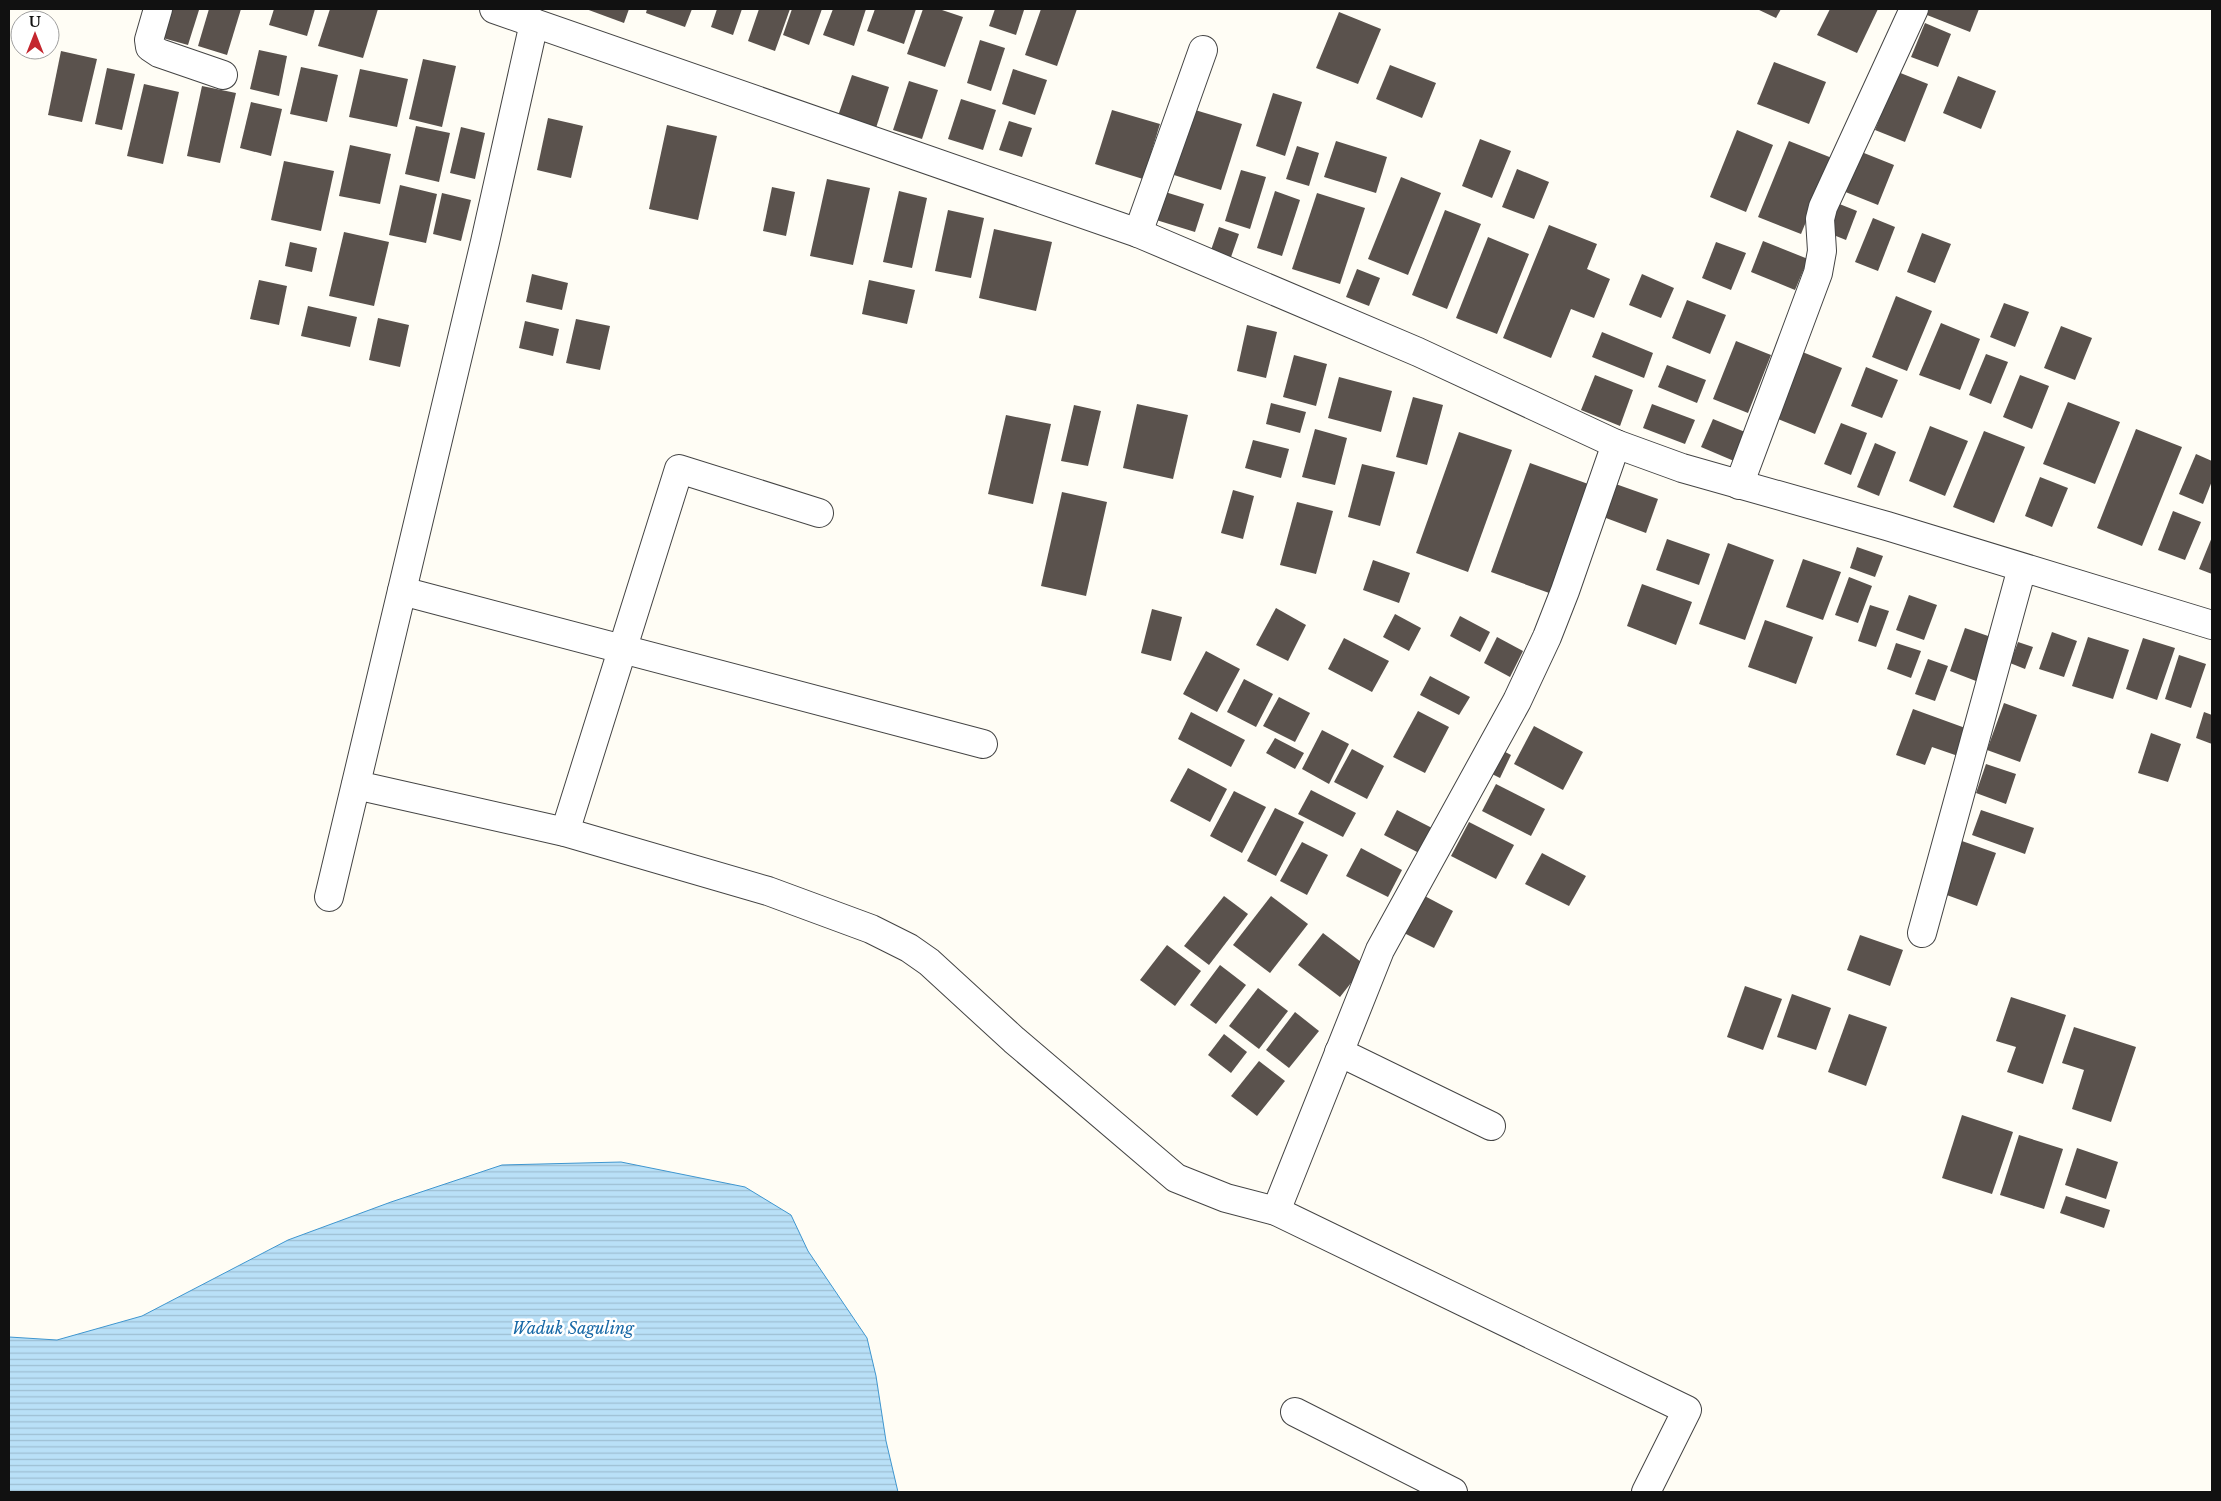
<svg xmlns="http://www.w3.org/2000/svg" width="2221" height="1501" font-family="'Libre Baskerville',serif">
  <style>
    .water { fill: url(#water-rules); stroke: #3f96cf }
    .building { fill: #5a524d }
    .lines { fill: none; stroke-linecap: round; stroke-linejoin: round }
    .minor-casing { stroke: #444; stroke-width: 30 }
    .minor { stroke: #fff; stroke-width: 28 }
    .labels { text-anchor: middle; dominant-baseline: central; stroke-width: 5; stroke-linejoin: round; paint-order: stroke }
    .water-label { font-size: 16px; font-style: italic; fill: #1768a6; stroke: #fff }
  </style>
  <defs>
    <pattern id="water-rules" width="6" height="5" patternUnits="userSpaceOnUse" patternTransform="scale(1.25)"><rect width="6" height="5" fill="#b9e0f7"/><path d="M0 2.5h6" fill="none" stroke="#9ebfd3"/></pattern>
  </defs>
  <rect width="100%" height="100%" fill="#fffdf5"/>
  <!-- water -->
  <polygon class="water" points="621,1162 745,1187 791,1215 808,1251 867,1338 876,1376 886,1441 898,1492 9,1492 9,1337 57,1340 142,1316 288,1240 391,1202 502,1165"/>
  <!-- building -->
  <g class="building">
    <polygon points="172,9 199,10 188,45 163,38"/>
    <polygon points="209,9 241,9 227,55 198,46"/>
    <polygon points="274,9 315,9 307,36 269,25"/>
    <polygon points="330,9 378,9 363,58 318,46"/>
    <polygon points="586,9 629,9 624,23"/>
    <polygon points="647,9 692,9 685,27 646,13"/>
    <polygon points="717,9 742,9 733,35 711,27"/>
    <polygon points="759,9 790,9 775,51 748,41"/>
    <polygon points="792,9 822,9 809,45 783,35"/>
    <polygon points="833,9 866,9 854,46 823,35"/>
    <polygon points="875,9 916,9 904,44 867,31"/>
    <polygon points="923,9 939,9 963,17 945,67 907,54"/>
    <polygon points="995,9 1024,10 1016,35 989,26"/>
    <polygon points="1041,9 1077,9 1057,66 1025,55"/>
    <polygon points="1757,9 1781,9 1776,18"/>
    <polygon points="1830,9 1878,9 1857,53 1817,35"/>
    <polygon points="1929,9 1979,9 1970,32 1927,15"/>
    <polygon points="1339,12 1381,29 1358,84 1316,68"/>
    <polygon points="1925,23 1951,34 1938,67 1911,57"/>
    <polygon points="980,40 1005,48 991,91 967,83"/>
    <polygon points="259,50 287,56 279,96 250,89"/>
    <polygon points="61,51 97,59 82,122 48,115"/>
    <polygon points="423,59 456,66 442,127 409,119"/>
    <polygon points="1774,62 1826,82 1809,124 1757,104"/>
    <polygon points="1390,65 1436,83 1422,118 1376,99"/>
    <polygon points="301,67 338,75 327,122 290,114"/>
    <polygon points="107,68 135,74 122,130 95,124"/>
    <polygon points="360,69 408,79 397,127 349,117"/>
    <polygon points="1013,69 1047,80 1035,115 1002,104"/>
    <polygon points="1898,72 1928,84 1905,142 1875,130"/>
    <polygon points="852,75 889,87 876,128 838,116"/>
    <polygon points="1958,76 1996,91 1981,129 1943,113"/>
    <polygon points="909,81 938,90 922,139 893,130"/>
    <polygon points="144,84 179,92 163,164 127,156"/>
    <polygon points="202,86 236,93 220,163 187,156"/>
    <polygon points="1273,93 1302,102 1285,156 1256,146"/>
    <polygon points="961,99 996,110 983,150 948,139"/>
    <polygon points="251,102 282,109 271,156 240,148"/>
    <polygon points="1112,110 1160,124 1143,179 1095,164"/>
    <polygon points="1195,110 1242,124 1221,190 1174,175"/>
    <polygon points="548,118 583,126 571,178 537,170"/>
    <polygon points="1009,121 1032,128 1022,157 999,150"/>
    <polygon points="667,125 717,136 698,220 649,209"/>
    <polygon points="416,126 450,133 439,182 405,174"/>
    <polygon points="461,127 485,133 475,179 450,173"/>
    <polygon points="1737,130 1773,145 1746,212 1710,197"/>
    <polygon points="1480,139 1511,151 1492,198 1462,186"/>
    <polygon points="1336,141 1387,157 1376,193 1324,177"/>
    <polygon points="1789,141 1832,158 1801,234 1758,217"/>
    <polygon points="350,145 391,154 380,204 339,196"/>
    <polygon points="1297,146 1319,153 1309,186 1286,179"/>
    <polygon points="1859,151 1894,165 1878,205 1843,191"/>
    <polygon points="284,161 334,171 321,231 271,220"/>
    <polygon points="1517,169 1549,182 1534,219 1502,207"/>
    <polygon points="1241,170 1266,177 1250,229 1225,221"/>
    <polygon points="1401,177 1441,193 1408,275 1368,259"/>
    <polygon points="827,179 870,188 853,265 810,256"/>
    <polygon points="400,185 437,194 426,243 389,235"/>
    <polygon points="772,187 795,192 786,236 763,231"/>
    <polygon points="899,191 927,198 912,268 883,262"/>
    <polygon points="1162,191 1204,204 1195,232 1153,219"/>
    <polygon points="1275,191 1300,200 1282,256 1257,248"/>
    <polygon points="442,193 471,200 461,241 433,234"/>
    <polygon points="1317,193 1365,208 1340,284 1292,269"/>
    <polygon points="1837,203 1857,211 1846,240 1826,232"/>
    <polygon points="948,210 984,218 971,278 935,271"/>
    <polygon points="1445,210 1481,224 1447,309 1412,295"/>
    <polygon points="1873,218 1895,227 1878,271 1855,262"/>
    <polygon points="1549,225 1597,244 1587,269 1610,279 1594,318 1571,309 1551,358 1503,338"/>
    <polygon points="1219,227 1239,234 1231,257 1211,250"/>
    <polygon points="994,229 1052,242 1036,311 979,298"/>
    <polygon points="344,232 389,242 374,306 329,296"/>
    <polygon points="1922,233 1951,244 1935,283 1907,272"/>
    <polygon points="1488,237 1529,254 1497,334 1456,318"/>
    <polygon points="1763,241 1808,259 1795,290 1751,272"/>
    <polygon points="290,242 317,248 312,272 285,266"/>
    <polygon points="1716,242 1746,253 1731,290 1702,278"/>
    <polygon points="1357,269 1380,278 1369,306 1346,297"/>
    <polygon points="532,274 568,283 562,310 526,302"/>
    <polygon points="1642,274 1674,288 1661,318 1629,305"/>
    <polygon points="259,280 287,286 279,325 250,319"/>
    <polygon points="869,280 915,290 907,324 862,314"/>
    <polygon points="1896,296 1932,311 1907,371 1872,357"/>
    <polygon points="1687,300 1726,315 1710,354 1672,338"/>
    <polygon points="2004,303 2029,312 2015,347 1990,337"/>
    <polygon points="308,306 357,317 350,347 301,336"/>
    <polygon points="378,318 409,325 400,367 369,360"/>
    <polygon points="576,319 610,326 600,370 566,363"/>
    <polygon points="525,321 559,329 553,356 519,348"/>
    <polygon points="1941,323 1980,339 1960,390 1919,375"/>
    <polygon points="1247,325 1277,332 1266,378 1237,371"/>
    <polygon points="2061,326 2092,338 2075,380 2044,368"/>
    <polygon points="1602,332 1653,353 1644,378 1592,357"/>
    <polygon points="1736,341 1771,355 1748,413 1713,399"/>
    <polygon points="1800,351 1842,368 1815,434 1773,417"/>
    <polygon points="1986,354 2008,362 1991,404 1969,395"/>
    <polygon points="1294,355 1327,364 1316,406 1283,397"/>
    <polygon points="1667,365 1706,380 1697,403 1658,387"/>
    <polygon points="1866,367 1898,380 1882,418 1851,406"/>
    <polygon points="1595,375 1633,390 1620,426 1581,410"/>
    <polygon points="2020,375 2049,386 2032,429 2003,417"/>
    <polygon points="1339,377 1392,391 1381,432 1328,418"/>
    <polygon points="1413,397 1443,405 1427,465 1396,457"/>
    <polygon points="2068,402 2120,422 2095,484 2043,464"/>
    <polygon points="1271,403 1306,412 1300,433 1266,424"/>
    <polygon points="1137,404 1188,415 1173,479 1123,468"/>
    <polygon points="1652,404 1695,420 1685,444 1643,428"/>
    <polygon points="1074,405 1101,411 1088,466 1061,461"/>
    <polygon points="1006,415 1051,424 1033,504 988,494"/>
    <polygon points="1713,419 1745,432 1734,461 1701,447"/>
    <polygon points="1841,423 1867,433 1851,475 1824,464"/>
    <polygon points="1930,426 1968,441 1945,496 1909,481"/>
    <polygon points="1315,429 1347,438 1335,485 1302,477"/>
    <polygon points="2136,429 2182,447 2142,546 2097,528"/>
    <polygon points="1984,431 2025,447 1994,523 1953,507"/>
    <polygon points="1459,432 1512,450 1468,572 1416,553"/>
    <polygon points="1253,440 1289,449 1281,478 1245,468"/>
    <polygon points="1875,443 1896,452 1879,496 1857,487"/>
    <polygon points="2196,454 2212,461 2212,481 2203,504 2179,494"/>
    <polygon points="1530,463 1591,485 1552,594 1491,572"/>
    <polygon points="1362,464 1395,472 1380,526 1348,517"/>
    <polygon points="2040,477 2068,488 2052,527 2025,516"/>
    <polygon points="1610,482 1658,499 1646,533 1598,515"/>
    <polygon points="1233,490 1254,496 1243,539 1221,533"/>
    <polygon points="1062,492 1107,502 1086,596 1041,586"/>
    <polygon points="1297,502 1333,511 1316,574 1280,565"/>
    <polygon points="2173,511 2201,522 2185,560 2158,550"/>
    <polygon points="2212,537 2212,574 2199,569"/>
    <polygon points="1667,539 1710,554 1699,585 1656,570"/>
    <polygon points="1728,543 1774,560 1745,640 1699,624"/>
    <polygon points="1857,547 1883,556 1875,577 1850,568"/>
    <polygon points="1803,559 1841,572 1823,620 1786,607"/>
    <polygon points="1373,560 1410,573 1399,603 1363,590"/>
    <polygon points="1849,577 1872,586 1858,623 1835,615"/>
    <polygon points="1642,584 1692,602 1676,645 1627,626"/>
    <polygon points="1909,595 1937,605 1924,640 1896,630"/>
    <polygon points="1870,605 1889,611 1876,647 1858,641"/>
    <polygon points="1276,608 1306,625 1288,661 1256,645"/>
    <polygon points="1152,609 1182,617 1171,661 1141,653"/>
    <polygon points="1395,614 1421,628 1409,651 1383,637"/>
    <polygon points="1460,616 1490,632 1480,652 1450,636"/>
    <polygon points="1765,620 1813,637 1796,684 1748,667"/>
    <polygon points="1965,628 1991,637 1976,681 1950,671"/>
    <polygon points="2052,632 2077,641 2064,677 2039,669"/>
    <polygon points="1497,637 1523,651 1510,677 1484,663"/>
    <polygon points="2088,637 2129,650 2113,699 2072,686"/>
    <polygon points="1344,638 1389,661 1372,692 1328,669"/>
    <polygon points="2143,638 2175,648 2157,700 2126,689"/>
    <polygon points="2018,642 2033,647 2025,669 2010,663"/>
    <polygon points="1896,643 1921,651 1911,678 1887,669"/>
    <polygon points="1206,651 1240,669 1217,712 1183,694"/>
    <polygon points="2179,655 2206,664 2191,708 2165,699"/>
    <polygon points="1928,659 1948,666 1935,701 1915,694"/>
    <polygon points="1430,676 1470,697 1459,715 1420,695"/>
    <polygon points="1244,679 1273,694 1256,727 1227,712"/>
    <polygon points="1279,697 1310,713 1295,742 1263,726"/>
    <polygon points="2004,703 2037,715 2020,762 1987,750"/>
    <polygon points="1913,709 1968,729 1958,756 1932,747 1925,765 1896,755"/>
    <polygon points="1418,711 1449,727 1425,773 1393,757"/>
    <polygon points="1191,712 1245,740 1231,767 1178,739"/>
    <polygon points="2204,712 2212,715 2212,744 2196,738"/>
    <polygon points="1534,726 1583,752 1563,790 1514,764"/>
    <polygon points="1322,730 1349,744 1329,784 1302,769"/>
    <polygon points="2151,733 2181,744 2168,782 2138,773"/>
    <polygon points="1275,738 1304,753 1295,769 1266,753"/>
    <polygon points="1494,746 1511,755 1500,778 1482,769"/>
    <polygon points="1352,749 1384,766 1367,799 1334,782"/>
    <polygon points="1986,764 2016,774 2006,804 1976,793"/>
    <polygon points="1188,768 1227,789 1210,822 1170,801"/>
    <polygon points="1496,784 1545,809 1531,836 1482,811"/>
    <polygon points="1311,790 1356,813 1343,837 1298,814"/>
    <polygon points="1234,791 1266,807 1242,853 1210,836"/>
    <polygon points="1275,808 1304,822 1276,876 1247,861"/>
    <polygon points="1397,810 1432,828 1419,853 1384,835"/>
    <polygon points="1981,810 2034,828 2025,854 1972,835"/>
    <polygon points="1469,822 1514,845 1496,879 1451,856"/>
    <polygon points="1962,841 1996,853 1977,906 1944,894"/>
    <polygon points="1302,842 1328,855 1307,895 1280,881"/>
    <polygon points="1361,848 1402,870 1388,897 1346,876"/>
    <polygon points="1542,853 1586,876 1569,906 1525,884"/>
    <polygon points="1419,893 1453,911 1434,948 1400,931"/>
    <polygon points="1224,896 1248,914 1209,965 1184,946"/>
    <polygon points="1271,896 1308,924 1270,973 1233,945"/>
    <polygon points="1323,933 1365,965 1340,997 1298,965"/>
    <polygon points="1860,935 1903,950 1890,986 1847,970"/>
    <polygon points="1167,945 1201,971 1175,1006 1140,980"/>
    <polygon points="1220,965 1246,985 1216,1024 1190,1005"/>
    <polygon points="1745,986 1782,999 1763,1050 1727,1037"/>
    <polygon points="1258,988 1288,1011 1259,1049 1229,1026"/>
    <polygon points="1792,994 1831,1008 1816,1050 1777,1037"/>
    <polygon points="2011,997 2066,1015 2043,1084 2007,1072 2016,1047 1996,1041"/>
    <polygon points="1295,1012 1319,1031 1289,1068 1266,1050"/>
    <polygon points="1849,1014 1887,1027 1866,1086 1828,1072"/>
    <polygon points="2074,1027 2136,1047 2111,1122 2072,1109 2084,1070 2062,1063"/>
    <polygon points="1224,1034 1247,1052 1231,1073 1208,1055"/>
    <polygon points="1259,1061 1285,1081 1257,1116 1231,1096"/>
    <polygon points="1962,1115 2013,1132 1992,1194 1942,1178"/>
    <polygon points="2019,1135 2063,1149 2044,1209 2000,1195"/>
    <polygon points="2077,1148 2118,1162 2106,1199 2065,1185"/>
    <polygon points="2066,1196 2110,1210 2104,1228 2060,1213"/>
  </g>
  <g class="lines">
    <!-- minor casing -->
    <g class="minor-casing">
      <g id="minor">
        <polyline points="158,9 149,40 150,47 159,53 223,75"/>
        <polyline points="494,9 1138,233 1418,352 1616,444 1682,468 1887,526 2212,625"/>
        <polyline points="1138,233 1203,50"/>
        <polyline points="1739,485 1818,273 1822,251 1820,219 1823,207 1914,9"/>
        <polyline points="402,591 983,744"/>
        <polyline points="356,785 565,832 768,891 871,929 909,948 929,962 1014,1040 1176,1178 1226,1198 1276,1211 1687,1410 1646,1492"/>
        <polyline points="565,832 679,469 819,513"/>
        <polyline points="329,897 485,242 534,23"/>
        <polyline points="1922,933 2022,568"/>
        <polyline points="1339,1052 1491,1126"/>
        <polyline points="1276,1211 1380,950 1517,701 1547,637 1565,591 1616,444"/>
        <polyline points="1295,1412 1453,1492"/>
      </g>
    </g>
    <!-- minor -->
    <use href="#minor" class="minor"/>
  </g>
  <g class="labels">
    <!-- water labels -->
    <g class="water-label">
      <text x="573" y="1328">Waduk Saguling</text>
    </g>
  </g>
  <!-- border -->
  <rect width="2221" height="1501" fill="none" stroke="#111111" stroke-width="20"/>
  <!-- north arrow -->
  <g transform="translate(35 35)"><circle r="24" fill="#ffffff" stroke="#a0a0a0"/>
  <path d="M0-4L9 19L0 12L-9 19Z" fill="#c4262e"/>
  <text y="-8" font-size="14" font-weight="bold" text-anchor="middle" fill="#111111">U</text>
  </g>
</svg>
